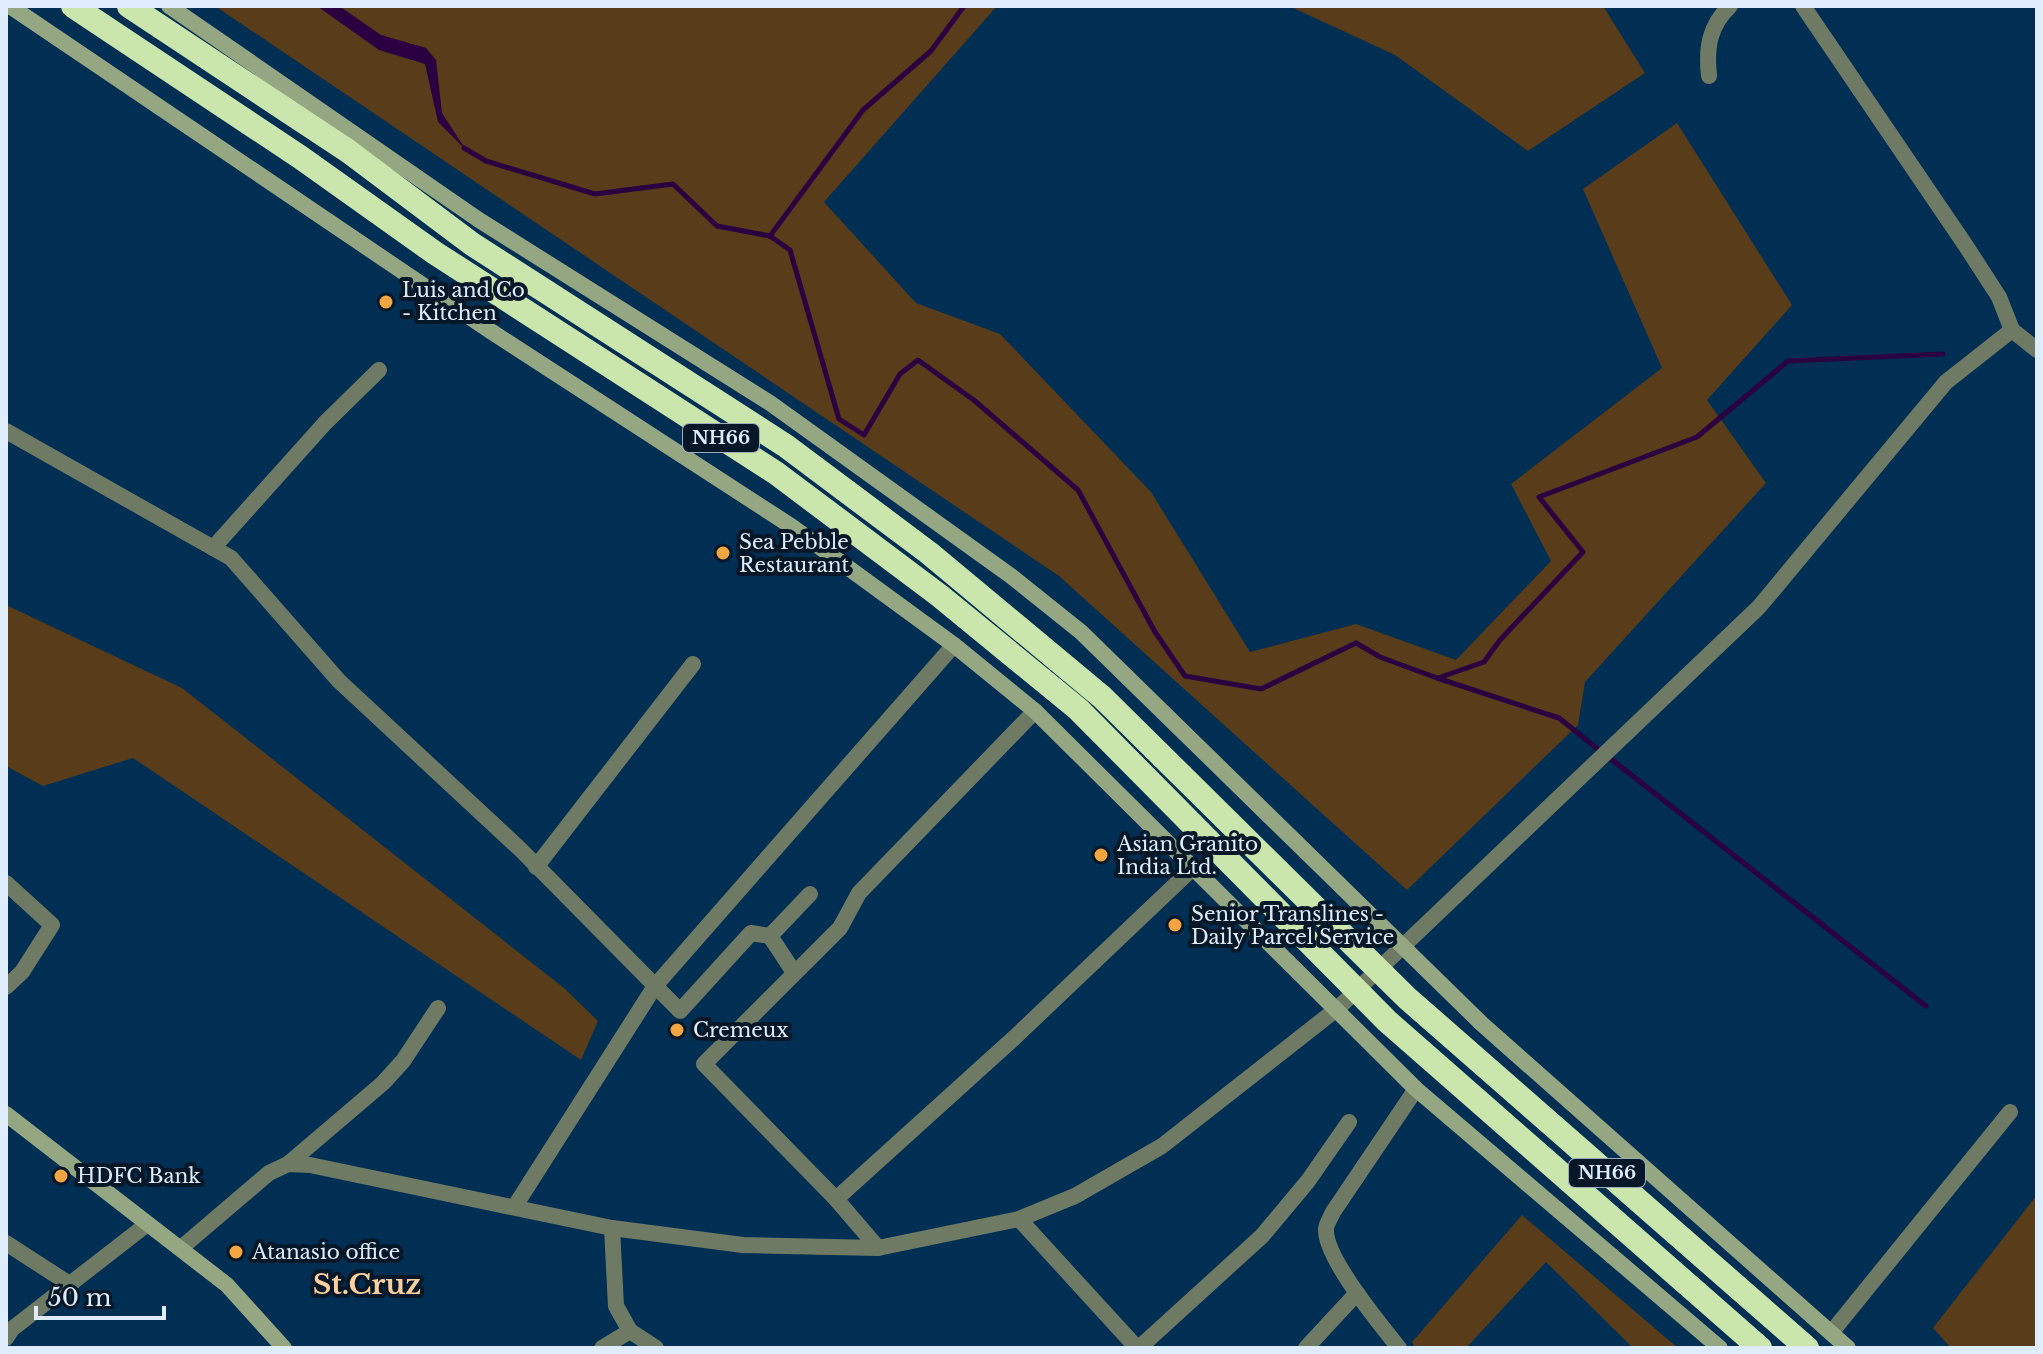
<svg xmlns="http://www.w3.org/2000/svg" width="2043" height="1354" font-family="'Libre Baskerville',serif">
  <style>
    .green { fill: #593c19 }
    .water { fill: #2a0041 }
    .lines { fill: none; stroke-linecap: round; stroke-linejoin: round }
    .stream { stroke: #2a0041; stroke-width: 5 }
    .street { stroke: #6f7a64; stroke-width: 16 }
    .secondary { stroke: #94a682; stroke-width: 16 }
    .highway { stroke: #cae6ad; stroke-width: 24 }
    .poi-dot { fill: #f2a541; stroke: #061727; stroke-width: 3 }
    .labels { text-anchor: middle; dominant-baseline: central; stroke-width: 8; stroke-linejoin: round; paint-order: stroke }
    .shield { fill: #061727; stroke: #9eacbb; stroke-width: 2 }
    .shield-label { font-size: 18px; font-weight: bold; fill: #dfecfb }
    .poi-label { font-size: 20px; fill: #dfecfb; stroke: #061727; text-anchor: start }
    .district-label { font-size: 28px; font-weight: bold; fill: #fccf9f; stroke: #061727 }
  </style>
  <rect width="100%" height="100%" fill="#012f53"/>
  <!-- green -->
  <g class="green">
    <polygon points="215,6 997,6 824,202 916,303 1000,334 1151,492 1250,652 1356,624 1456,660 1551,561 1511,484 1662,368 1583,189 1677,123 1792,305 1707,400 1766,483 1585,682 1578,725 1407,890 1059,576"/>
    <polygon points="1289,6 1603,6 1645,73 1528,151 1395,55"/>
    <polygon points="6,605 182,688 564,988 598,1021 581,1060 133,758 43,786 6,766"/>
    <polygon points="2037,1195 2037,1348 1951,1348 1933,1328"/>
    <polygon points="1522,1215 1678,1348 1633,1348 1546,1262 1466,1348 1415,1348 1412,1342"/>
  </g>
  <!-- water -->
  <polygon class="water" points="317,6 339,6 381,35 426,48 436,60 442,113 466,150 438,122 425,64 379,50"/>
  <g class="lines">
    <!-- stream -->
    <g class="stream">
      <polyline points="464,148 486,161 595,194 673,184 717,226 770,236 790,250 839,419 864,435 900,374 918,360 975,401 1078,490 1155,632 1185,676 1261,689 1356,643 1380,657 1437,678 1559,718 1599,750"/>
      <polyline points="770,236 863,110 931,51 964,6"/>
      <polyline points="1438,678 1484,662 1500,640 1583,552 1539,497 1697,437 1788,361 1943,354"/>
      <polyline points="1611,759 1926,1006"/>
    </g>
    <!-- street -->
    <g class="street">
      <path d="M1709 76C1706 48 1709 26 1730 6"/>
      <polyline points="2012,330 2037,350"/>
      <polyline points="6,431 231,558 339,681 520,849 680,1011 751,933 770,936"/>
      <polyline points="213,548 325,423 379,370"/>
      <polyline points="536,867 693,664"/>
      <polyline points="6,883 52,925 22,972 6,987"/>
      <polyline points="793,971 770,936 810,894"/>
      <polyline points="288,1164 383,1083 403,1061 438,1008"/>
      <polyline points="836,1199 704,1064 840,928 859,893 1035,711"/>
      <polyline points="515,1206 655,986 954,645"/>
      <polyline points="1019,1219 1137,1348"/>
      <polyline points="612,1228 616,1306 630,1331 656,1348"/>
      <polyline points="6,1243 71,1285"/>
      <polyline points="181,1248 269,1173 288,1164 310,1165 612,1228 743,1245 878,1248 1019,1219 1075,1196 1162,1146 1338,1008 1759,607 1946,382 2012,330 1999,297 1966,246 1803,6"/>
      <polyline points="878,1248 836,1199 1014,1038 1195,866"/>
      <polyline points="1831,1333 2010,1112"/>
      <polyline points="6,1338 12,1329 146,1225"/>
      <polyline points="602,1348 630,1331"/>
      <polyline points="1139,1348 1262,1236 1308,1181 1349,1122"/>
      <polyline points="1306,1348 1357,1293"/>
      <path d="M1399 1348C1381 1325 1324 1257 1326 1229 1326 1224 1331 1217 1333 1212L1416 1089"/>
    </g>
    <!-- secondary -->
    <g class="secondary">
      <polyline points="10,6 492,332 791,526 954,645 1035,711 1416,1089 1720,1348"/>
      <polyline points="169,6 479,220 770,403 1011,576 1081,632 1482,1024 1848,1348"/>
      <polyline points="6,1114 227,1285 284,1348"/>
    </g>
    <!-- highway -->
    <g class="highway">
      <polyline points="73,6 300,157 435,253 776,473 940,596 1078,709 1387,1021 1760,1348"/>
      <polyline points="129,6 348,151 472,244 786,446 929,553 1102,697 1407,998 1807,1348"/>
    </g>
  </g>
  <!-- markers -->
  <g class="poi-dot">
    <circle cx="386" cy="302" r="8"/>
    <circle cx="723" cy="553" r="8"/>
    <circle cx="1101" cy="855" r="8"/>
    <circle cx="1175" cy="925" r="8"/>
    <circle cx="677" cy="1030" r="8"/>
    <circle cx="61" cy="1176" r="8"/>
    <circle cx="236" cy="1252" r="8"/>
  </g>
  <g class="labels">
    <!-- shield labels -->
    <g class="shield">
      <rect x="683" y="424" width="76" height="28" rx="6"/>
      <rect x="1569" y="1159" width="76" height="28" rx="6"/>
    </g>
    <g class="shield-label">
      <text x="721" y="438">NH66</text>
      <text x="1607" y="1173">NH66</text>
    </g>
    <!-- poi labels -->
    <g class="poi-label">
      <text x="402" y="290">Luis and Co<tspan x="402" dy="23">- Kitchen</tspan></text>
      <text x="739" y="542">Sea Pebble<tspan x="739" dy="23">Restaurant</tspan></text>
      <text x="1117" y="844">Asian Granito<tspan x="1117" dy="23">India Ltd.</tspan></text>
      <text x="1191" y="914">Senior Translines -<tspan x="1191" dy="23">Daily Parcel Service</tspan></text>
      <text x="693" y="1030">Cremeux</text>
      <text x="77" y="1176">HDFC Bank</text>
      <text x="252" y="1252">Atanasio office</text>
    </g>
    <!-- district labels -->
    <g class="district-label">
      <text x="367" y="1284">St.Cruz</text>
    </g>
  </g>
  <!-- border -->
  <rect width="2043" height="1354" fill="none" stroke="#dfecfb" stroke-width="16"/>
  <!-- scale -->
  <path d="M36 1306v12h128v-12" fill="none" stroke="#dfecfb" stroke-width="4"/>
  <text x="48" y="1306" font-size="24" fill="#dfecfb" stroke="#061727" stroke-width="6" paint-order="stroke">50 m</text>
</svg>
